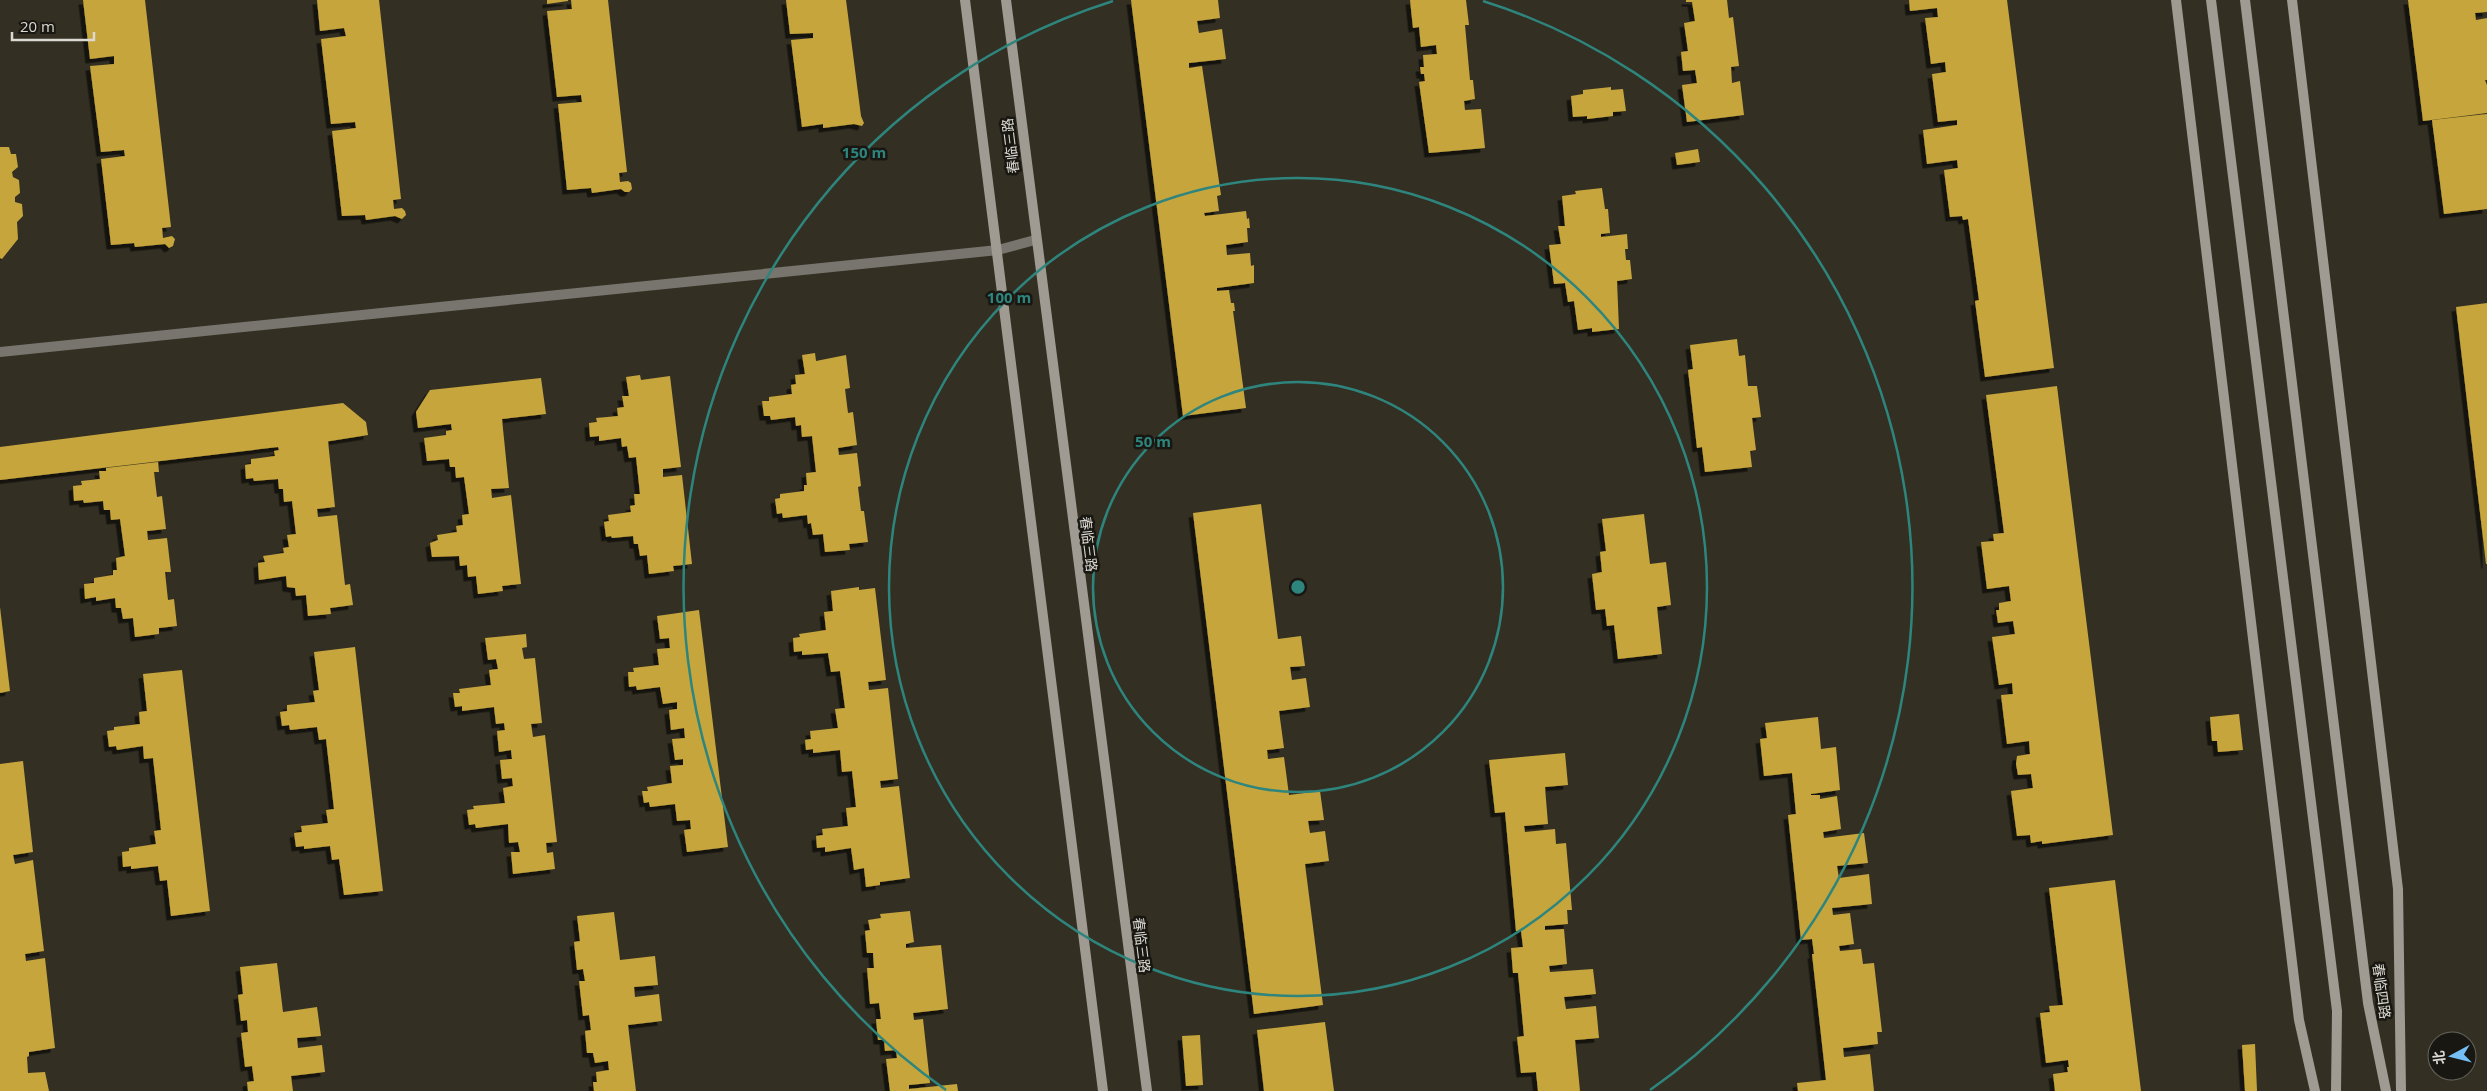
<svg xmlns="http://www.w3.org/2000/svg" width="2487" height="1091" font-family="'Open Sans','Noto Sans SC',sans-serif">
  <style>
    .building { fill: #c6a53e; filter: url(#shadow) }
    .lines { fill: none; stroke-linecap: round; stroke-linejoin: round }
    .street { stroke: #77756e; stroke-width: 10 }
    .secondary { stroke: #9f9b92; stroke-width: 10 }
    .ring { fill: none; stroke: #2e857d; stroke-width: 2.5 }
    .labels { text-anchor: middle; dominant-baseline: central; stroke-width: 5; stroke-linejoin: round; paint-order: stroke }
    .street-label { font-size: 14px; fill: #dbd9d1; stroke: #191712 }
    .centre { fill: #2e857d; stroke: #191712; stroke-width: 2.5 }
    .ring-label { font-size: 15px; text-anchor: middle; font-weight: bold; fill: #2e857d; stroke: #191712; stroke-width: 5; stroke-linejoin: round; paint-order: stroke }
  </style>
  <defs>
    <filter id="shadow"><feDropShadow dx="-4.5" dy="4.5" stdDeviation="0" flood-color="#0009"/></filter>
  </defs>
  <rect width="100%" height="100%" fill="#332f23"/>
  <!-- building -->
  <g class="building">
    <polygon points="83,0 145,0 171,227 162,228 163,238 172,236 175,239 173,246 169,248 165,244 135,247 134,243 111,245 101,159 125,156 124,150 101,152 90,66 114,64 114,56 90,59"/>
    <polygon points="317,0 379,0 401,199 393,200 394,209 402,208 405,211 406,215 402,219 395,216 366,220 365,215 342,216 332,131 356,128 355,122 331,124 321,39 346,36 344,28 320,31"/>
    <polygon points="547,0 568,0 568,1 547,4"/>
    <polygon points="571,0 608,0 627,172 619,173 620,182 628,181 631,183 632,189 629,192 625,192 621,189 592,193 591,188 567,190 558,104 582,102 581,95 557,97 547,11 572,9"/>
    <polygon points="786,0 846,0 861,116 864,123 862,126 854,124 823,128 823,124 802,127 791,40 813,38 813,33 790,34"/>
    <polygon points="1131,0 1218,0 1220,18 1197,21 1199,33 1222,29 1226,59 1189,63 1189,68 1202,66 1221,195 1217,196 1219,211 1204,213 1205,216 1246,211 1247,219 1249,218 1250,228 1247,228 1248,242 1226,245 1227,255 1250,253 1251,266 1254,265 1254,283 1217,288 1217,291 1229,290 1231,303 1234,303 1235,311 1233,311 1246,408 1183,416"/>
    <polygon points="1410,0 1466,0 1469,25 1465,25 1470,80 1473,80 1475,99 1464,101 1465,110 1481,109 1485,148 1429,153 1419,82 1425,81 1424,74 1421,74 1420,67 1424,67 1423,55 1437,54 1436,45 1421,47 1419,27 1413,28"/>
    <polygon points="1686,0 1727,0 1729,18 1733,17 1739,66 1731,67 1732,83 1740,81 1744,115 1687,122 1682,85 1697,83 1695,70 1683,71 1681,52 1688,51 1684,23 1695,21 1692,2 1686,2"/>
    <polygon points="1909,0 2007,0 2054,368 1985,377 1975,301 1979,300 1968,219 1963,220 1962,216 1950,217 1944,170 1958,168 1957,160 1927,164 1923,130 1957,125 1957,120 1938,122 1932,74 1946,72 1945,62 1931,64 1925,18 1938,17 1937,8 1910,11"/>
    <polygon points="2408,0 2487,0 2487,12 2475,13 2476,20 2487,18 2487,80 2485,80 2487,85 2487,113 2423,121"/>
    <polygon points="1611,87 1611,90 1623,89 1626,111 1613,112 1613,116 1587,119 1587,116 1573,117 1571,96 1583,94 1583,90"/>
    <polygon points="2487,114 2487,209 2444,214 2432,120"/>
    <polygon points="0,147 9,147 11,154 16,154 18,167 12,172 13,177 19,180 20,193 15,197 15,202 22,204 23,216 17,222 18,239 2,259 0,258"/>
    <polygon points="1698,149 1700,162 1677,165 1675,153"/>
    <polygon points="1602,188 1605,209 1608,209 1610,233 1601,234 1601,237 1627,234 1628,249 1625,249 1626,260 1630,260 1632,279 1617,281 1619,329 1592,332 1592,328 1578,330 1574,301 1568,302 1565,283 1554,284 1549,245 1561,244 1558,226 1565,226 1562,196 1576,194 1575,191"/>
    <polygon points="2487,303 2487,564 2486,564 2456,307"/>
    <polygon points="1737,339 1739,356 1745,355 1748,386 1757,386 1761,417 1752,418 1756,450 1750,451 1752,467 1705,472 1702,447 1697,448 1688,370 1693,369 1690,345"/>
    <polygon points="815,353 816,361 846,355 850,388 845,389 848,413 853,412 857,445 838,448 839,455 857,453 861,486 858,487 861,511 864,511 868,542 849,544 850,550 825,552 823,534 813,535 811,523 808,524 807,515 783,518 782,513 777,514 775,499 780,498 780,494 804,491 804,485 807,485 806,473 816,472 812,436 802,437 801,425 796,426 795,417 771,420 770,416 764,416 762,401 769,401 769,397 792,394 791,385 796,384 795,375 805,374 802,355"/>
    <polygon points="640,375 641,380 670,376 681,467 663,469 663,477 682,475 692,564 673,566 674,571 649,574 647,555 640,556 638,544 634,544 633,536 612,538 611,536 606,537 604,522 609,521 608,515 631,512 630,506 635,505 634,494 640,494 636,457 629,458 627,446 622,447 621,438 599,441 599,436 590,437 589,423 597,422 596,418 618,416 617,408 624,407 622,396 629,396 626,377"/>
    <polygon points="541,378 546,414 502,419 509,488 491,489 492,498 511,495 521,584 502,586 503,591 478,594 476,576 468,577 467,565 460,566 459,556 432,557 430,543 438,540 437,535 457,532 456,526 463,525 462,515 469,514 464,477 456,478 455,467 450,467 449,459 427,461 424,438 446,435 446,431 452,430 451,424 418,428 416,412 430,390"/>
    <polygon points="2057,386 2113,835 2042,844 2042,841 2031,843 2030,835 2017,836 2011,791 2033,788 2031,774 2018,775 2016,764 2017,756 2030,754 2029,741 2007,744 2001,695 2013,694 2012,683 1999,685 1992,637 2015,634 2013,621 1998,623 1996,610 1999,610 1999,603 2011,601 2009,586 1987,589 1981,542 1994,541 1993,534 2004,533 1986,395"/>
    <polygon points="343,403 366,422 368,435 324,442 328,441 335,507 317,509 318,517 337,515 345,585 350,584 353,605 330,608 331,614 308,616 306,595 296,596 295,588 287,587 286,576 259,580 258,563 265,562 263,556 284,553 283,548 289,547 287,535 296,534 292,501 284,502 283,489 279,489 278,479 254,481 253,478 246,479 245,465 251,464 251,459 275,456 274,451 279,450 278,447 0,480 0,447"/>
    <polygon points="158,462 159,472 154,472 157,497 162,496 166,529 147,531 148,540 167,538 171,572 165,572 168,600 174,599 177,626 159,628 159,634 135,637 133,618 123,619 121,608 116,608 115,598 96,601 96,597 85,599 84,584 94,583 94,578 113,575 113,570 117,570 116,558 125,556 120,519 111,520 110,510 104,510 103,501 84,503 83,500 74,501 73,486 82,485 81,481 100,479 99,471 106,471 106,468"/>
    <polygon points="1261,504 1278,639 1301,636 1305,666 1290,667 1292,680 1306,678 1310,707 1279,711 1284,748 1267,750 1268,759 1284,757 1289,795 1320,791 1324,820 1308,821 1310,833 1325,831 1329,861 1305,864 1323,1005 1254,1014 1193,513"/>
    <polygon points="1644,514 1650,564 1666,562 1671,605 1657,607 1662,654 1618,659 1614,625 1607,626 1605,609 1596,610 1592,574 1602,572 1600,552 1606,551 1602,519"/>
    <polygon points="859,587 859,590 875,588 886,680 868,682 869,690 888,688 898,779 880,781 881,788 899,786 910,878 880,882 880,885 866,887 864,868 854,870 851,848 825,852 825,847 817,848 816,836 823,835 822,829 848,826 846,808 856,807 852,771 842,772 840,750 813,753 813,749 806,750 805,740 811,739 810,731 838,728 835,709 845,708 840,671 831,672 828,653 802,655 802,651 794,652 793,638 800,637 799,634 826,630 824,612 833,611 831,591"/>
    <polygon points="0,607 10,691 0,693"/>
    <polygon points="699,610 728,847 687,852 684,830 691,829 690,820 677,821 675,804 650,807 649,802 644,803 642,791 648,791 647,787 672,783 670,766 683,765 683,759 675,760 672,739 685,738 684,728 671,730 669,710 677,709 677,702 663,704 660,687 637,690 636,686 629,687 628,672 634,672 633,668 659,665 657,649 670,648 669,638 660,639 657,616"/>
    <polygon points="526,634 527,647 522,648 524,659 535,658 542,723 531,724 533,737 545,735 557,842 546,843 547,853 553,852 555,869 513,874 511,852 520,852 518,842 509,843 508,824 476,828 475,824 469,825 467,810 474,809 473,806 505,803 503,788 513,786 512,778 502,779 500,760 512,759 511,750 499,752 497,731 505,730 504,723 496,724 494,707 462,711 462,706 455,707 453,693 460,693 459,689 491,685 489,670 498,669 496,659 488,660 485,638"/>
    <polygon points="355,647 383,891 344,895 339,859 332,860 330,846 304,849 304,846 296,847 294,833 302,832 301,826 328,823 326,810 334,809 326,739 319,740 317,727 290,730 289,725 282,726 280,712 287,711 287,705 315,702 313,691 319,690 314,652"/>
    <polygon points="182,670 210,911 171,916 167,880 160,881 158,866 131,869 131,866 123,867 122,852 129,851 129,848 156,844 154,831 161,830 153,758 144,759 143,746 117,750 116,746 109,747 107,731 114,730 114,727 140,724 139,712 147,711 143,674"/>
    <polygon points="2239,714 2243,750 2218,752 2217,741 2212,741 2210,717"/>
    <polygon points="1818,717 1821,749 1836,747 1840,790 1811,794 1811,795 1820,795 1820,799 1837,796 1841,829 1823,832 1824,838 1864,833 1868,863 1837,866 1839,878 1869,874 1872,904 1832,908 1833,915 1850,913 1854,944 1839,946 1840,951 1861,949 1863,964 1874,963 1882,1032 1877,1032 1878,1044 1843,1048 1844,1057 1870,1054 1874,1091 1798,1091 1797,1083 1826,1080 1812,954 1814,954 1812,939 1801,940 1788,815 1796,814 1792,773 1764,776 1760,739 1767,738 1765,723"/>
    <polygon points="1565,753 1568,785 1545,787 1548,824 1524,826 1525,832 1555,829 1556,844 1566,843 1572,910 1567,910 1568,924 1545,926 1545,930 1564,929 1567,964 1549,966 1550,972 1593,969 1596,994 1564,997 1566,1009 1596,1006 1599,1038 1575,1040 1580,1091 1538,1091 1536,1072 1521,1073 1517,1037 1524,1036 1518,973 1513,973 1511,948 1523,947 1521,931 1516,931 1505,812 1495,813 1489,760"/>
    <polygon points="23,761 33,852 13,855 15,864 33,860 44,951 25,954 26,961 45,958 55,1048 29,1052 29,1056 27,1057 28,1073 45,1072 49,1091 0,1091 0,764"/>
    <polygon points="2115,880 2141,1091 2055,1091 2053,1074 2068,1072 2067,1067 2069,1067 2068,1060 2046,1063 2040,1013 2050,1012 2049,1006 2063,1005 2049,888"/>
    <polygon points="910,911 914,942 906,944 906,948 941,945 948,1009 913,1013 914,1020 923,1019 930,1083 909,1085 909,1089 957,1084 958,1091 890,1091 886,1059 897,1058 896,1050 885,1051 884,1040 878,1040 876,1019 881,1019 879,1003 870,1004 867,968 874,968 873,953 867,953 865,931 870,930 868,920 881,918 880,914"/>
    <polygon points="614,912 620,960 655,956 658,985 634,987 635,997 659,994 662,1021 628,1025 636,1091 594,1091 593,1082 597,1082 596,1072 609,1070 608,1061 595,1063 593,1053 587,1053 585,1031 591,1030 589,1015 583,1016 579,981 585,981 583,969 577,970 574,942 580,941 577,916"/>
    <polygon points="277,963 283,1012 317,1007 321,1036 297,1038 298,1048 322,1045 325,1072 291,1076 293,1091 248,1091 247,1082 254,1081 252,1066 245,1067 241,1033 248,1032 247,1020 241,1021 238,995 243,994 240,967"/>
    <polygon points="1325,1022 1334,1091 1264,1091 1257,1030"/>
    <polygon points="1200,1035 1203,1085 1186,1086 1182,1036"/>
    <polygon points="2255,1044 2257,1091 2245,1091 2242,1045"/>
  </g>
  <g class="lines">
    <!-- street -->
    <polyline class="street" points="0,352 998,250 1035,240"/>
    <!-- secondary -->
    <g class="secondary">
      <polyline points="965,0 1103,1091"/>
      <polyline points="1006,0 1147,1091"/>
      <polyline points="2176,0 2299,1020 2315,1091"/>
      <polyline points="2211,0 2337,1011 2336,1091"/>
      <polyline points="2245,0 2368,1003 2386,1091"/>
      <polyline points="2292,0 2398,889 2401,1091"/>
    </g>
  </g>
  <!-- distance rings -->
  <g class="ring">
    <circle cx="1298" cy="587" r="205"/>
    <circle cx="1298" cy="587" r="409"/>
    <path d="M946 1090A614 614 0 0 1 1113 1M1483 1A614 614 0 0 1 1650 1090"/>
  </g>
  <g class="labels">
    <!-- street labels -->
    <g class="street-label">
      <text transform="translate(1010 146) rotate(-97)">春临三路</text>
      <text transform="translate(1089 544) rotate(83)">春临三路</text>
      <text transform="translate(1142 945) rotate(83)">春临三路</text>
      <text transform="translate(2382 991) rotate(82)">春临四路</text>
    </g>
  </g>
  <circle cx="1298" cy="587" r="8" class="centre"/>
  <g class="ring-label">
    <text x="864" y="158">150 m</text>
    <text x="1009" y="303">100 m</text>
    <text x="1153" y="447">50 m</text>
  </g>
  <!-- north arrow -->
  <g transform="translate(2452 1056) rotate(263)"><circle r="24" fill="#191712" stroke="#67655e"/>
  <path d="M0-4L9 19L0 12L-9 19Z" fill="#74c0f6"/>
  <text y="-8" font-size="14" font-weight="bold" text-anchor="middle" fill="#dbd9d1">北</text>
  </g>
  <!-- scale -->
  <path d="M12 32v8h82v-8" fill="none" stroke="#dbd9d1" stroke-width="2.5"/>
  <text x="20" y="32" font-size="15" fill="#dbd9d1" stroke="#191712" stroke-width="4" paint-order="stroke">20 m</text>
</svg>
